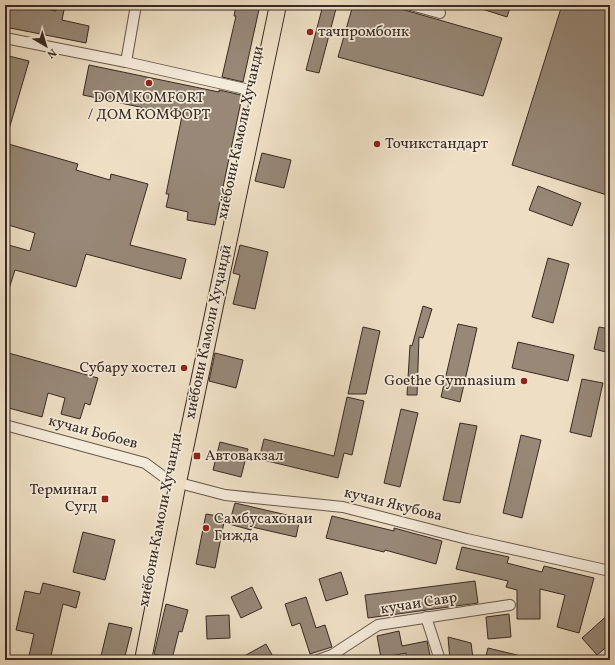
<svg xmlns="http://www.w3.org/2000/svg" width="615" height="665" font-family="Vollkorn,serif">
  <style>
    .building { fill: #978877; stroke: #382a23 }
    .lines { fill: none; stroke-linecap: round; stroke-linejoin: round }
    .street-casing { stroke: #66574b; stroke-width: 12 }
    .primary-casing { stroke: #382a23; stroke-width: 18 }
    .street { stroke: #f4ead9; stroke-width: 10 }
    .primary { stroke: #eedfc4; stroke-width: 16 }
    .poi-dot { fill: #8f2418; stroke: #f4ead9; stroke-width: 1.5 }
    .labels { text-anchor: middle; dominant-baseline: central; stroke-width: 3.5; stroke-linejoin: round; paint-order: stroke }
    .poi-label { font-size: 15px; fill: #382a23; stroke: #f4ead9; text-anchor: start }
    .street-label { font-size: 15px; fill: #382a23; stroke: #f4ead9 }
  </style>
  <rect width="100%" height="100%" fill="#eedfc4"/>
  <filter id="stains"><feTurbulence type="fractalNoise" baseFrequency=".005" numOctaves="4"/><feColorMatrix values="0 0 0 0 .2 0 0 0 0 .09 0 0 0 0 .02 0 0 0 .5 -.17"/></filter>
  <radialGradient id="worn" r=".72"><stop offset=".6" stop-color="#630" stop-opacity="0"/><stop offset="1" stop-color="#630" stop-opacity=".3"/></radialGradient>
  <!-- building -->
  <g class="building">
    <polygon points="10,5 25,5 56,11 57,5 65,5 62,20 89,26 86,43 5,27 5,9 9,10"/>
    <polygon points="236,5 260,5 243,82 222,77 236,16 234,16"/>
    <polygon points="323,5 337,5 319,73 306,70"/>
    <polygon points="353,5 387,5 502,38 483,96 338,57"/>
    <polygon points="476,5 511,5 507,17 476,7"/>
    <polygon points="562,5 610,5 610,196 512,165"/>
    <polygon points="5,55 29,61 7,136 5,136"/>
    <polygon points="89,65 219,92 219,90 241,95 242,97 215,225 187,220 188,212 166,207 169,194 166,194 182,116 83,95"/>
    <polygon points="5,143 78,164 76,170 110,180 111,174 148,184 130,245 186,259 181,279 86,254 76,287 15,270 7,295 5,295 5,244 30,251 35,233 5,224"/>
    <polygon points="262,153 291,160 284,188 255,181"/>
    <polygon points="538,186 581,203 572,226 529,210"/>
    <polygon points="240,245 268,252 255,309 233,304 240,275 233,273"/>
    <polygon points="548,258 569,264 553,323 532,317"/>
    <polygon points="423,306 432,309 423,338 419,337 417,395 407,395 410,345 412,346"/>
    <polygon points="458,324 477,328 460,402 441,397"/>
    <polygon points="363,327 380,331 366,394 348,394"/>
    <polygon points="599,327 610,329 610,353 594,349"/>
    <polygon points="518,342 574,355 568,381 512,368"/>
    <polygon points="5,352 98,378 90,405 85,403 80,419 61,414 65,398 48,393 42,417 5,407"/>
    <polygon points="215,353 243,360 236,388 209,381"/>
    <polygon points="582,379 603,383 591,437 570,432"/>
    <polygon points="347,397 364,401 352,455 344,453 338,478 259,459 264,439 334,456"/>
    <polygon points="401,409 418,413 400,487 384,483"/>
    <polygon points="460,423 477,426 460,503 443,500"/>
    <polygon points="521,435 541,440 522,518 503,513"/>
    <polygon points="220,442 248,449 241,477 213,470"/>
    <polygon points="235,503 300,518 296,537 252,527 251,530 229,524"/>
    <polygon points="206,514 225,517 215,568 196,564"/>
    <polygon points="332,516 394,531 394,528 442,541 436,564 385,550 384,552 326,538"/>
    <polygon points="83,532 115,540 105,580 73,572"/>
    <polygon points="462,547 509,557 507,563 542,572 544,566 594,578 579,633 557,627 565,595 540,589 540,619 517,619 517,590 506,587 508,581 456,569"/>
    <polygon points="341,572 348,594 326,601 319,579"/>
    <polygon points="475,581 478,603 368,618 365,595"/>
    <polygon points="43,583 80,592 76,608 63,604 50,660 28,660 34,634 16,630 25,591 40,594"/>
    <polygon points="252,587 262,608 241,618 231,597"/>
    <polygon points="306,597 316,628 325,625 332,647 310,654 300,623 292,626 285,604"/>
    <polygon points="166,604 188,610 182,632 179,631 172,659 154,654"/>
    <polygon points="610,613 610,644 597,655 582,638"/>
    <polygon points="509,614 511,637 488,639 486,617"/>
    <polygon points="229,615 230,638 207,639 206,616"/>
    <polygon points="109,623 132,628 124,660 100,660"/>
    <polygon points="399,631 402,646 427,641 431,660 407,660 406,653 381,658 377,636"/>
    <polygon points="448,637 471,643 473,658 450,660"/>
    <polygon points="266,644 275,660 237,660"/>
    <polygon points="488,648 525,657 524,660 485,660"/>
  </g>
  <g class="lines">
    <!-- street casing -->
    <g class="street-casing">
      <g id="street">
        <polyline points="411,5 440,13"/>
        <polyline points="5,38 126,62 250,90"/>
        <polyline points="126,62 136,5"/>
        <polyline points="5,425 145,463 168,480 225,495 343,507 467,539 610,571"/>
        <polyline points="426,617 440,660"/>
        <polyline points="318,660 332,655 378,625 510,605"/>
      </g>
    </g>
    <!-- primary casing -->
    <g class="primary-casing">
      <polyline id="primary" points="143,660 178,482 278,5"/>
    </g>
    <!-- street -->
    <use href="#street" class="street"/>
    <!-- primary -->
    <use href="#primary" class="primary"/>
  </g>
  <!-- markers -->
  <g class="poi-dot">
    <circle cx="310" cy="32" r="4"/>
    <circle cx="149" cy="83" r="4"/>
    <circle cx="377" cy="144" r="4"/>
    <circle cx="184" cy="368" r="4"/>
    <circle cx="524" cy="381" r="4"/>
    <rect x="193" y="452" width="8" height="8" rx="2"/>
    <rect x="101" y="495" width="8" height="8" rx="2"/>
    <circle cx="206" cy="528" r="4"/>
  </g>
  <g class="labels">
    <!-- poi labels -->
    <g class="poi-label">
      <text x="318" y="32">тачпромбонк</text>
      <text x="149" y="98" text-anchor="middle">DOM KOMFORT<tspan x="149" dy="17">/ ДОМ КОМФОРТ</tspan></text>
      <text x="385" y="144">Точикстандарт</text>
      <text x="176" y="368" text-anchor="end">Субару хостел</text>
      <text x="516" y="381" text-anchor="end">Goethe Gymnasium</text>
      <text x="205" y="456">Автовакзал</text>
      <text x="97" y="490" text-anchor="end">Терминал<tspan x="97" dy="17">Сугд</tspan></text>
      <text x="214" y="519">Самбусахонаи<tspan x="214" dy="17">Гижда</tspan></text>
    </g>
    <!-- street labels -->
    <g class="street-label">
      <text transform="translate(241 133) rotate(-78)">хиёбони Камоли Хучанди</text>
      <text transform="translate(209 332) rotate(-78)">хиёбони Камоли Хуҷандӣ</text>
      <text transform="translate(93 433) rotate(15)">кучаи Бобоев</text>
      <text transform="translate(393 505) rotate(14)">кучаи Якубова</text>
      <text transform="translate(161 520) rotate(-79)">хиёбони Камоли Хучанди</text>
      <text transform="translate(419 604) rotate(-9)">кучаи Савр</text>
    </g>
  </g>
  <!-- margin -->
  <rect width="615" height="665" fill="none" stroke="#eedfc4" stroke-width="20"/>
  <rect x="6" y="6" width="603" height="653" fill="none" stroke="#382a23" stroke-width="2"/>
  <rect x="10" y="10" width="595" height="645" fill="none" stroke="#382a23"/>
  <!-- north arrow -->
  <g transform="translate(46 46) rotate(142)" stroke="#f4ead9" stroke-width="3" paint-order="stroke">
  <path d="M0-3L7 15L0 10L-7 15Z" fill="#382a23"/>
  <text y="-6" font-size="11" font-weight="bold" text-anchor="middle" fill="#382a23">N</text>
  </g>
  <rect width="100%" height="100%" filter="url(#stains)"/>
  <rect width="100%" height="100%" fill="url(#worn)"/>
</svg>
